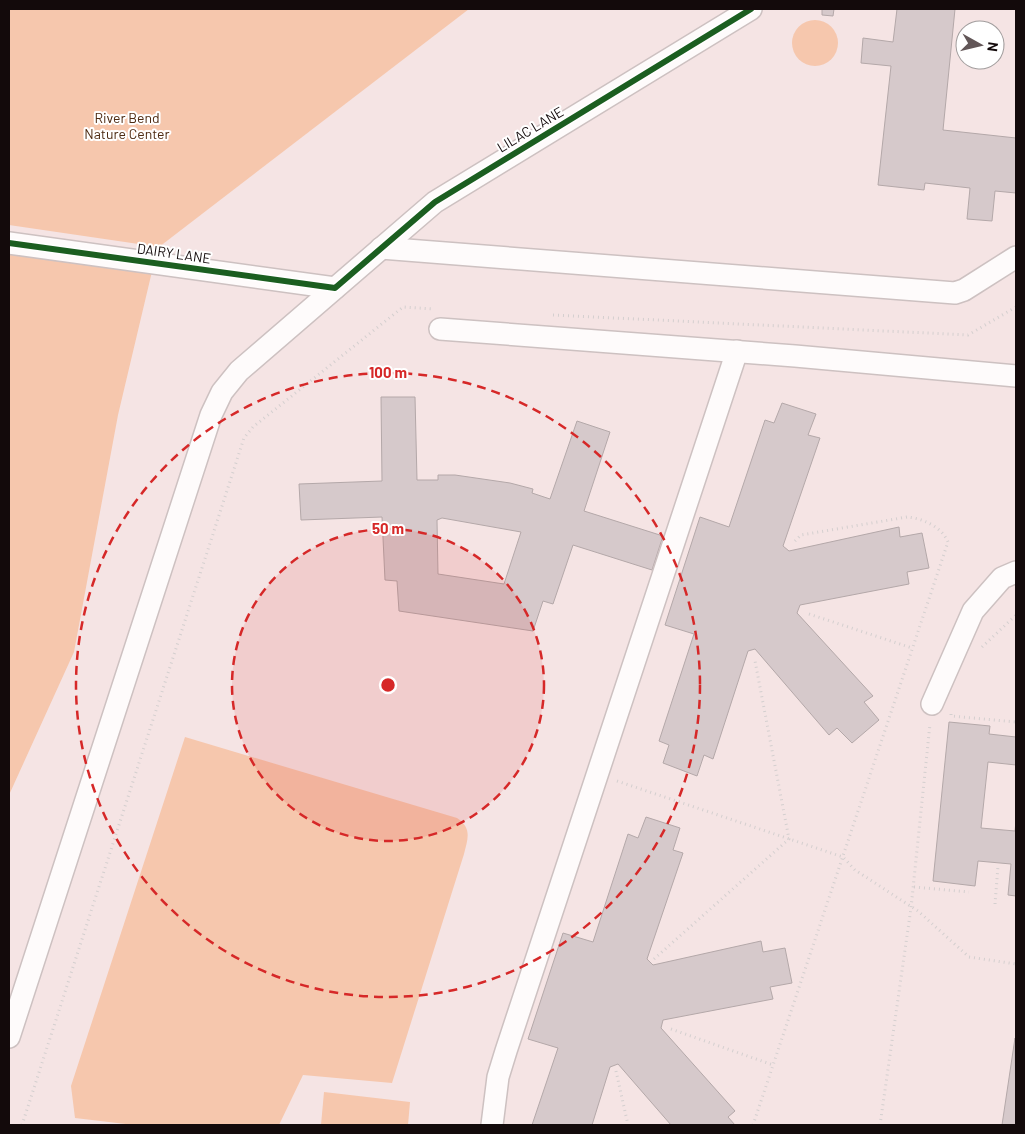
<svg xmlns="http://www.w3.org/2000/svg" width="1025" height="1134" font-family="Barlow,sans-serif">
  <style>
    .green { fill: #f6c7ad }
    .building { fill: #d6c9cb; stroke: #b4a8a9; fill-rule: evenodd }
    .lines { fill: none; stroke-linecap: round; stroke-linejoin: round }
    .minor-casing { stroke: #cdc1c1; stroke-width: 24 }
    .path { stroke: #d4cfcf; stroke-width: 3; stroke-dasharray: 1 4; stroke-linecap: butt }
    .minor { stroke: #fefbfb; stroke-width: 21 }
    .cycleway-casing { stroke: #fff; stroke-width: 9 }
    .cycleway { stroke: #1b5e20; stroke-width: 6 }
    .ring { fill: none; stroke: #d62828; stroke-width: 2.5; stroke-dasharray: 9 6 }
    .labels { text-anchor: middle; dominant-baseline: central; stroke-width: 4; stroke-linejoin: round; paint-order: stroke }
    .park-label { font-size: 14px; fill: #4d2a11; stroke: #fff }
    .street-label { font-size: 14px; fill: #130a0b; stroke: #fff }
    .centre { fill: #d62828; stroke: #fff; stroke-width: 2.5 }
    .ring-label { font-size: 15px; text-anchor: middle; font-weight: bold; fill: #d62828; stroke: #fff; stroke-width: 4; stroke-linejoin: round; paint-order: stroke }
  </style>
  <rect width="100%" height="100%" fill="#f5e4e4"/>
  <!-- green -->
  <g class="green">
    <polygon points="9,9 469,9 159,247 9,225"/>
    <circle cx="815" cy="43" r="23"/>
    <polygon points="9,243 154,263 118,415 74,652 9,795"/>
    <path d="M185 737 457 818C472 828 468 838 464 854L392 1083 303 1075 279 1125H134L75 1118 71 1086Z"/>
    <polygon points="324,1092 410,1102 408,1125 321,1125"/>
  </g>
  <!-- building -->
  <g class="building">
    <polygon points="822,9 834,9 833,16 822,15"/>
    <polygon points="897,9 955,9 943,130 1016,138 1016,193 995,191 992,221 967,219 970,188 925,183 924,190 878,185 891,66 861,63 863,38 893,42"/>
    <path d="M381 397H415L417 480H438V475H455L510 483 533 489 532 493 550 499 577 421 610 432 584 511 663 536 652 570 573 545 553 604 543 601 533 631 399 611 397 581 385 580 382 517 301 520 299 484 382 481ZM442 518 521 532 504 584 438 574 437 520Z"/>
    <polygon points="782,403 816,414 808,435 820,438 783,546 789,551 899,527 900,537 922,533 929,568 907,572 909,584 800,605 797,613 873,696 864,702 879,720 852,743 837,728 829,735 755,649 748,651 713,759 704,755 697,776 663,763 669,745 659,741 694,634 665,625 700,517 729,527 765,420 774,423"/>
    <polygon points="949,722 990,726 989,734 1016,737 1016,765 988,762 981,828 1015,831 1016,821 1016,896 1008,895 1011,864 978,861 975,886 933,881"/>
    <polygon points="646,817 680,828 673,850 683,853 647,959 653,965 761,941 763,952 785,948 792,983 770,987 773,999 663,1020 661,1028 735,1111 728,1117 735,1125 671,1125 618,1064 610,1067 592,1125 532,1125 558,1048 528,1039 563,933 593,942 628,834 638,838"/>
    <polygon points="1015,1038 1016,1125 1002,1125"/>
  </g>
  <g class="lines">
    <!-- minor casing -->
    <g class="minor-casing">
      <g id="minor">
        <polyline points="9,243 335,288"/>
        <polyline points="381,248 955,293 964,290 1016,257"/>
        <polyline points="440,329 795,356 1016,376"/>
        <polyline points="932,704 973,611 1002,578 1016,572"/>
        <polyline points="9,1037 211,415 222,392 239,371 435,202 751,9"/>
        <polyline points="492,1125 498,1077 506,1051 737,351"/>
      </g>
    </g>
    <!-- path -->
    <g class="path">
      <polyline points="553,315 968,335 1016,307"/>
      <polyline points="809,614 912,648"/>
      <polyline points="982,647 1016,615"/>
      <polyline points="951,714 951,716 1016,722"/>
      <polyline points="617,781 843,857 855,870 918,911 969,957 1016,964"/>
      <polyline points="914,887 969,892"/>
      <polyline points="995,904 998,866"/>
      <polyline points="654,959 789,839 755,661"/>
      <polyline points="671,1029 773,1065"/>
      <polyline points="616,1071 628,1125"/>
      <polyline points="22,1125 244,438 253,427 403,307 434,309"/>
      <path d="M753 1125 948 542C942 527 922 518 907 517L801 535 795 541"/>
      <polyline points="880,1125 911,908 930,724"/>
    </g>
    <!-- minor -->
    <use href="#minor" class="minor"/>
    <!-- cycleway casing -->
    <g class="cycleway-casing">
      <polyline id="cycleway" points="9,243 335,288 435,202 751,9"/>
    </g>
    <!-- cycleway -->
    <use href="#cycleway" class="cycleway"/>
  </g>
  <!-- distance rings -->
  <circle cx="388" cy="685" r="156" fill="#d62828" fill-opacity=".12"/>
  <g class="ring">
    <circle cx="388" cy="685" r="156"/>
    <circle cx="388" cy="685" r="312"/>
  </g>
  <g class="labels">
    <!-- park labels -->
    <g class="park-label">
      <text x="127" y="117">River Bend<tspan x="127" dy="16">Nature Center</tspan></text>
    </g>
    <!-- street labels -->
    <g class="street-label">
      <text transform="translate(530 129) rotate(-31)">LILAC LANE</text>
      <text transform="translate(174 253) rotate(8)">DAIRY LANE</text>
    </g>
  </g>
  <circle cx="388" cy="685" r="8" class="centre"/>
  <g class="ring-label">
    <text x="388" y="378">100 m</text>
    <text x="388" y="534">50 m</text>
  </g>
  <!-- border -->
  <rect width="1025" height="1134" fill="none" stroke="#130a0b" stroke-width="20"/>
  <!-- north arrow -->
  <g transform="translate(980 45) rotate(98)"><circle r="24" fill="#ffffff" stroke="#a19d9d"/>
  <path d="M0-4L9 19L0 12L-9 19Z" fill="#625657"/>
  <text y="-8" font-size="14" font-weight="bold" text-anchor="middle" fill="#130a0b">N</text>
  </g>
</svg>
